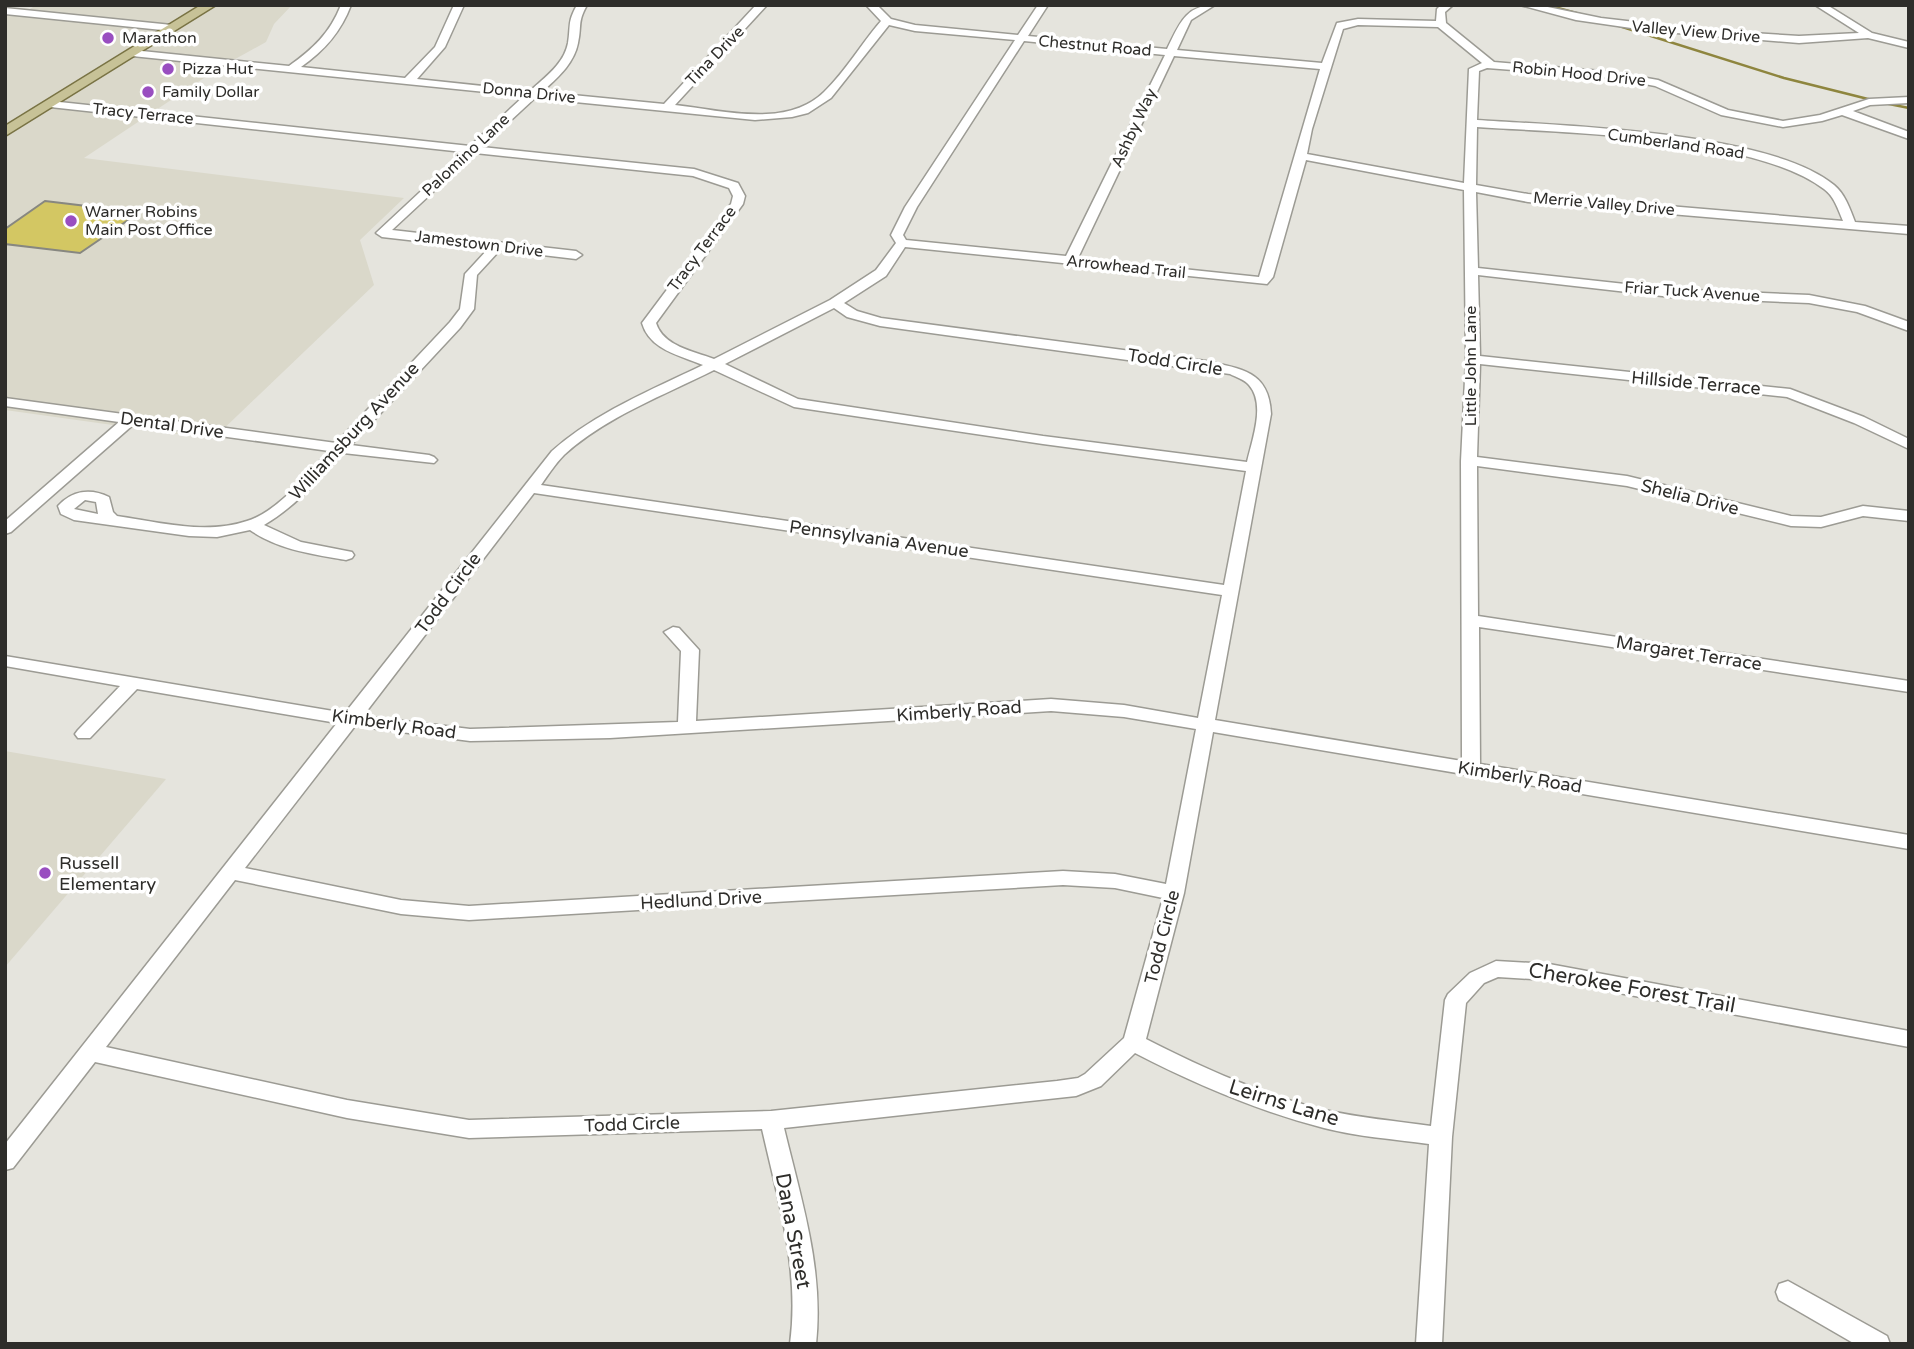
<svg xmlns="http://www.w3.org/2000/svg" width="1914" height="1349" font-family="'Varela Round',sans-serif">
  <style>
    .built { fill: #dad8ca }
    .lines { fill: none; stroke-linecap: round; stroke-linejoin: round }
    .stream { stroke: #8e853e; stroke-width: 2.5 }
    .building { fill: #d3c763; stroke: #878780; stroke-width: 2 }
    .minor-casing { stroke: #9c9b94; stroke-width: 3 }
    .major-casing { stroke: #797344; stroke-width: 3 }
    .minor { fill: #fff; fill-rule: evenodd }
    .major { fill: #c7c297; fill-rule: evenodd }
    .poi-dot { fill: #994ec0; stroke: #fff; stroke-width: 2.5 }
    .labels { text-anchor: middle; dominant-baseline: central; stroke-width: 7; stroke-linejoin: round; paint-order: stroke }
    .far-street-label { font-size: 16px; fill: #2e2d2a; stroke: #fff }
    .far-poi-label { font-size: 16px; fill: #2e2d2a; stroke: #fff; text-anchor: start }
    .street-label { font-size: 18px; fill: #2e2d2a; stroke: #fff }
    .poi-label { font-size: 18px; fill: #2e2d2a; stroke: #fff; text-anchor: start }
    .near-street-label { font-size: 21px; fill: #2e2d2a; stroke: #fff }
  </style>
  <rect width="100%" height="100%" fill="#e5e4dd"/>
  <!-- built -->
  <g class="built">
    <polygon points="36,5 292,5 274,24 266,42 219,68 84,158 404,198 360,240 374,285 213,439 5,410 5,15 17,8 30,9"/>
    <polygon points="5,751 166,779 5,967"/>
  </g>
  <g class="lines">
    <!-- stream -->
    <g class="stream">
      <polyline points="1547,5 1580,14"/>
      <polyline points="1616,25 1784,78 1872,100"/>
      <polyline points="1884,103 1909,108"/>
    </g>
  </g>
  <!-- building -->
  <polygon class="building" points="45,201 128,211 125,213 137,214 80,253 5,244 5,229"/>
  <g class="lines">
    <!-- minor casing -->
    <g class="minor-casing">
      <g id="minor">
        <path d="M341 5H351C341 32 324 51 301 67L405 78 435 47 454 5H464L445 47 417 79 530 91C545 77 564 64 568 43 571 25 567 23 577 5H587C577 23 582 25 578 43 574 64 557 78 542 92L664 104 756 5H767L675 105C721 110 786 129 824 92 846 71 861 44 881 21L866 5H877L891 19 915 25 1018 35 1038 5H1048L1028 36 1167 49C1179 25 1185 5 1215 5L1191 20 1177 50 1322 63 1337 23 1358 19 1436 21 1437 9 1441 5H1453L1445 12 1446 23 1494 62 1613 72 1658 80 1728 110 1783 121 1820 115 1869 99 1909 97V103L1870 105 1853 111 1909 132V139L1842 115 1822 121 1783 127 1721 115 1655 86 1613 78 1487 68 1479 71 1477 120C1564 126 1768 131 1834 185 1845 194 1850 209 1855 222L1909 226V234L1528 202 1476 192 1478 268 1671 289 1809 295 1865 306 1909 322V331L1857 312 1809 303 1671 297 1478 275 1480 356 1790 389 1864 417 1909 439V449L1854 423 1787 397 1480 364 1477 457 1627 476 1791 516 1821 517 1863 506 1909 511V521L1863 516 1821 527 1791 526 1627 486 1477 466 1478 616 1909 681V692L1479 627 1480 764 1909 835V849L1213 732 1184 893 1146 1039C1203 1068 1262 1095 1325 1110 1360 1118 1396 1121 1431 1126L1445 1000 1448 994 1470 973 1496 961 1549 964 1909 1031V1047L1549 980 1498 977 1484 983 1466 1003 1452 1137 1442 1344H1416L1429 1144C1394 1139 1358 1137 1324 1128 1258 1111 1195 1084 1135 1053L1101 1086 1076 1096 784 1128C801 1199 824 1269 816 1344H790C800 1270 778 1200 762 1129L469 1138 347 1118 95 1062 13 1168 5 1170V1144L337 723 137 689 90 738H78L75 734 78 730 120 686 5 666V656L345 713 552 451C595 413 651 390 703 365 679 355 650 350 642 323L731 204 733 196 729 188 693 176 475 153 392 230 576 251 582 255 576 259 500 250 477 275 474 309 460 328 351 445 429 455 434 457 437 460 434 463 343 453C319 479 295 507 264 525L301 542 352 552 354 555 352 558 346 560C313 554 279 550 250 530L217 537 189 536 74 520 61 514 58 506C72 490 91 488 109 497L113 512 117 516C159 522 205 535 247 521 279 511 306 475 329 451L134 424 11 532 5 534V521L119 422 5 406V398L336 443 450 322 460 309 465 274 488 249 382 237 376 233 463 152 50 107 45 104 50 101 470 146 524 96 132 56 127 53 132 50 289 66C313 49 330 33 341 5ZM889 25 915 31 1015 40 905 207 891 235 896 243 876 270 830 300 714 359C693 351 663 346 656 323L743 204 745 196 738 183 694 169 482 147 535 98 755 120 792 117 808 113 831 98ZM1358 25 1438 27 1482 63 1469 69 1464 183 1307 154 1312 129 1343 29ZM1024 41 1165 55 1066 256 906 240 903 235 917 207ZM1174 56 1320 69 1259 277 1078 258ZM1477 127C1567 133 1753 136 1824 189 1834 196 1838 209 1843 221L1528 194 1476 185ZM1306 160 1464 190 1466 359 1461 461 1462 761 1215 720 1271 414C1269 371 1242 369 1206 361L881 318 857 311 844 303 886 276 905 247 1267 284 1273 277ZM834 308 847 317 880 326 1230 374C1236 377 1245 380 1249 385 1266 404 1252 440 1247 462L1043 436 798 399 725 364ZM714 370 794 407 1043 444 1246 471 1224 585 541 485C548 475 555 464 564 455 605 417 665 395 714 370ZM534 493 1222 595 1198 718 1124 705 1051 699 696 721 699 650 679 628 673 627 664 632 681 651 678 722 470 729 363 716ZM85 500 96 502 98 514 74 509ZM1051 711 1124 717 1196 729 1166 884 1115 874 1063 871 469 906 401 900 245 868 355 726 470 741 610 738ZM235 880 401 914 469 920 1063 885 1115 888 1163 898 1124 1038 1085 1074 1078 1078 1057 1081 771 1111 469 1120 347 1100 106 1047Z"/>
        <polygon points="1520,5 1538,5 1601,18 1704,30 1799,36 1859,33 1815,5 1827,5 1872,33 1909,42 1909,48 1868,38 1799,43 1652,31 1576,20"/>
        <polygon points="5,8 172,25 177,28 172,31 5,14"/>
        <polygon points="1788,1281 1887,1336 1890,1344 1855,1344 1779,1300 1776,1292 1779,1284"/>
      </g>
    </g>
    <!-- major casing -->
    <g class="major-casing">
      <polygon id="major" points="201,5 216,5 5,136 5,126"/>
    </g>
    <!-- minor -->
    <use href="#minor" class="minor"/>
    <!-- major -->
    <use href="#major" class="major"/>
  </g>
  <!-- markers -->
  <g class="poi-dot">
    <circle cx="108" cy="38" r="7"/>
    <circle cx="168" cy="69" r="7"/>
    <circle cx="148" cy="92" r="7"/>
    <circle cx="71" cy="221" r="7"/>
    <circle cx="45" cy="873" r="7"/>
  </g>
  <g class="labels">
    <!-- far-street labels -->
    <g class="far-street-label">
      <text transform="translate(1696 32) rotate(5)">Valley View Drive</text>
      <text transform="translate(1095 46) rotate(5)">Chestnut Road</text>
      <text transform="translate(715 56) rotate(-46)">Tina Drive</text>
      <text transform="translate(1579 74) rotate(6)">Robin Hood Drive</text>
      <text transform="translate(529 93) rotate(6)">Donna Drive</text>
      <text transform="translate(143 114) rotate(6)">Tracy Terrace</text>
      <text transform="translate(1134 128) rotate(-65)">Ashby Way</text>
      <text transform="translate(1676 144) rotate(8)">Cumberland Road</text>
      <text transform="translate(466 155) rotate(-43)">Palomino Lane</text>
      <text transform="translate(1604 204) rotate(5)">Merrie Valley Drive</text>
      <text transform="translate(479 244) rotate(7)">Jamestown Drive</text>
      <text transform="translate(702 249) rotate(-53)">Tracy Terrace</text>
      <text transform="translate(1126 267) rotate(6)">Arrowhead Trail</text>
      <text transform="translate(1692 292) rotate(4)">Friar Tuck Avenue</text>
      <text transform="translate(1471 366) rotate(-90)">Little John Lane</text>
    </g>
    <!-- far-poi labels -->
    <g class="far-poi-label">
      <text x="122" y="38">Marathon</text>
      <text x="182" y="69">Pizza Hut</text>
      <text x="162" y="92">Family Dollar</text>
      <text x="85" y="212">Warner Robins<tspan x="85" dy="18">Main Post Office</tspan></text>
    </g>
    <!-- street labels -->
    <g class="street-label">
      <text transform="translate(1175 362) rotate(9)">Todd Circle</text>
      <text transform="translate(1696 383) rotate(5)">Hillside Terrace</text>
      <text transform="translate(172 425) rotate(8)">Dental Drive</text>
      <text transform="translate(354 431) rotate(-47)">Williamsburg Avenue</text>
      <text transform="translate(1690 497) rotate(14)">Shelia Drive</text>
      <text transform="translate(879 539) rotate(8)">Pennsylvania Avenue</text>
      <text transform="translate(448 593) rotate(-53)">Todd Circle</text>
      <text transform="translate(1689 653) rotate(9)">Margaret Terrace</text>
      <text transform="translate(959 711) rotate(-4)">Kimberly Road</text>
      <text transform="translate(394 724) rotate(8)">Kimberly Road</text>
      <text transform="translate(1520 777) rotate(9)">Kimberly Road</text>
      <text transform="translate(701 900) rotate(-3)">Hedlund Drive</text>
      <text transform="translate(1162 937) rotate(-76)">Todd Circle</text>
      <text transform="translate(632 1124) rotate(-2)">Todd Circle</text>
    </g>
    <!-- poi labels -->
    <g class="poi-label">
      <text x="59" y="863">Russell<tspan x="59" dy="21">Elementary</tspan></text>
    </g>
    <!-- near-street labels -->
    <g class="near-street-label">
      <text transform="translate(1632 988) rotate(10)">Cherokee Forest Trail</text>
      <text transform="translate(1284 1103) rotate(17)">Leirns Lane</text>
      <text transform="translate(793 1231) rotate(79)">Dana Street</text>
    </g>
  </g>
  <!-- border -->
  <rect width="1914" height="1349" fill="none" stroke="#2e2d2a" stroke-width="14"/>
</svg>
